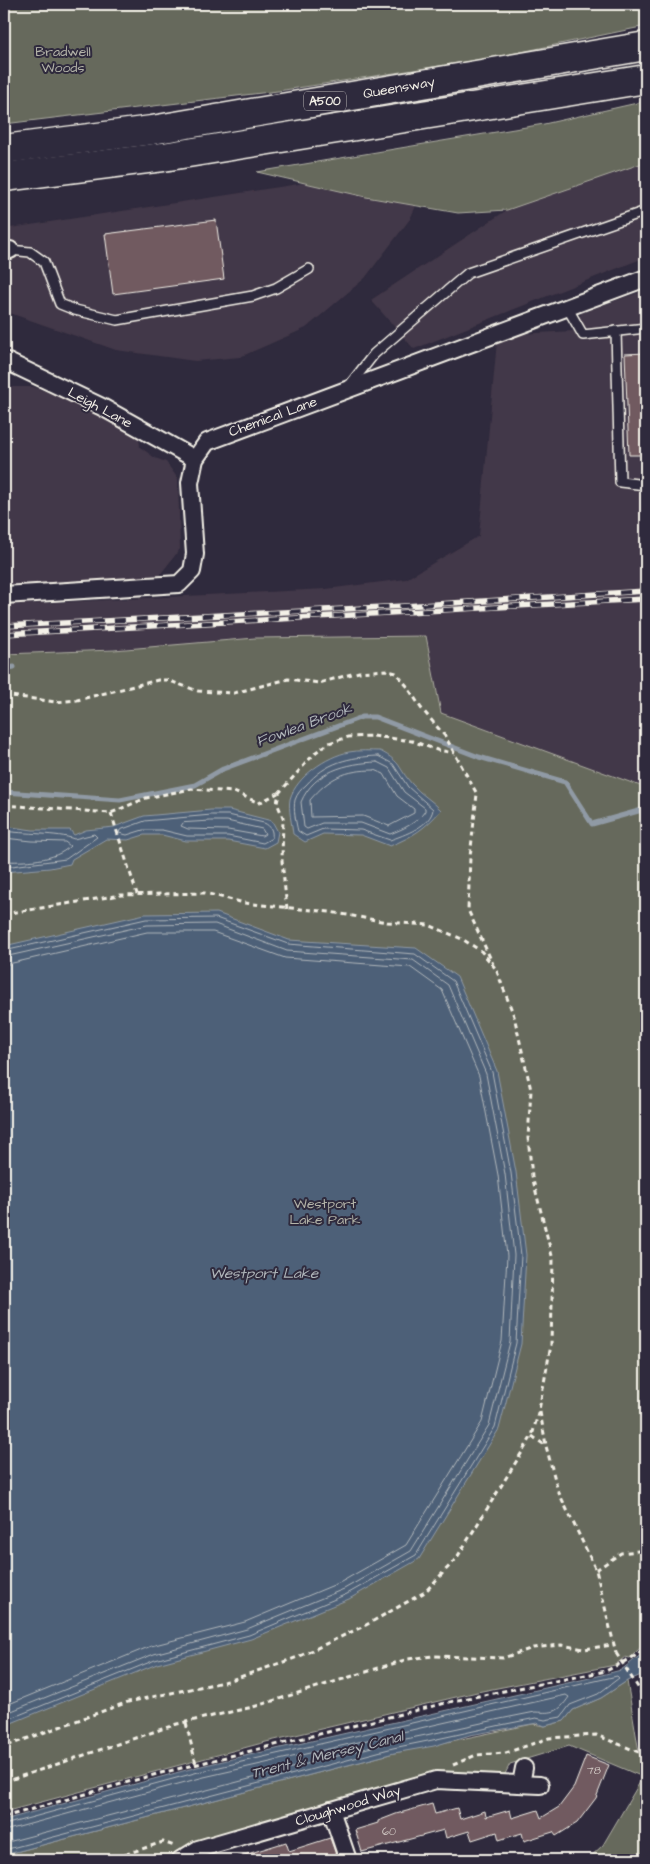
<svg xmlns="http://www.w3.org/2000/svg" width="650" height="1864" font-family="'Architects Daughter',sans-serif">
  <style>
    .built { fill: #433848 }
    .green { fill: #66695b; stroke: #adada2 }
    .water { fill: #4d6078; stroke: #909aa5 }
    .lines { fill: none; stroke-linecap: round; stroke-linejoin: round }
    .shore { stroke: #b1b7bb; stroke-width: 1 }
    .stream { stroke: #909aa5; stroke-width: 5 }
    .building { fill: #715a61; stroke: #f4f1e8 }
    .lane-casing { stroke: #f4f1e8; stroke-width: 12 }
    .street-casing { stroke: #f4f1e8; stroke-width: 20 }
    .highway-casing { stroke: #f4f1e8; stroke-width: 31 }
    .path { stroke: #f4f1e8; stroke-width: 3; stroke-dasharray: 5 4; stroke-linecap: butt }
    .lane { stroke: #2f2a3d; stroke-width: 9 }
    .street { stroke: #2f2a3d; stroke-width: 16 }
    .highway { stroke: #2f2a3d; stroke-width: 28 }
    .rail-casing { stroke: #f4f1e8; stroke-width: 5.5 }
    .rail { stroke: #2f2a3d; stroke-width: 4; stroke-dasharray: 11; stroke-linecap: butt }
    .path-bridge { stroke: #f4f1e8; stroke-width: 3; stroke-dasharray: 5 4; stroke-linecap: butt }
    .labels { text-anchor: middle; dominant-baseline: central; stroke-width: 4; stroke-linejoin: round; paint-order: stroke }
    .number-label { font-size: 11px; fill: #d3cbc6 }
    .shield { fill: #2f2a3d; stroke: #b9b5b5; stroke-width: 1 }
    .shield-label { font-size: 12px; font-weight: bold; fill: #f4f1e8 }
    .park-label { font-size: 14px; fill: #b4b4a9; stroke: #2f2a3d }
    .street-label { font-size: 14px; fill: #f4f1e8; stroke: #2f2a3d }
    .water-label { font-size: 15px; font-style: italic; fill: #b1b7bb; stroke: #2f2a3d }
  </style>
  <rect width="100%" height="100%" fill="#2f2a3d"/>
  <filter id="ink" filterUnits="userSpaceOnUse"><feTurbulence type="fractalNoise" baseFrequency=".02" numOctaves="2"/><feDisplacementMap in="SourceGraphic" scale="10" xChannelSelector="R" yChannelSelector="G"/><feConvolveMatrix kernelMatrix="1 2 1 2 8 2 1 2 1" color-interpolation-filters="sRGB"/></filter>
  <g filter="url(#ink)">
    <!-- built -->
    <g class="built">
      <polygon points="646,162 646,257 414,349 371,300 507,210"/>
      <polygon points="417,166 421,195 410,219 365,278 306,328 240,357 195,361 116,350 4,311 4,264 12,262 4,229"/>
      <polygon points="646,290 646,788 441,713 425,636 4,654 4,605 326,589 406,579 479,536 497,341 520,334 574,331 581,313"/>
      <polygon points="4,387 33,387 80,403 139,437 140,447 155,458 166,462 178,479 180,549 159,576 4,587"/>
    </g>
    <!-- green -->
    <g class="green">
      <polygon points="4,4 646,4 646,26 497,57 278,91 4,124"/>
      <polygon points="646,101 646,162 507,210 458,213 366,197 257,172 544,124"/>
      <polygon points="426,636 441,713 646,788 646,1642 630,1658 625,1657 615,1665 477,1692 266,1742 4,1812 4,654 114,650 255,638"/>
      <polygon points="627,1681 643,1776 646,1860 587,1860 603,1845 643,1777 569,1746 510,1764 503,1778 440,1776 189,1846 171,1860 4,1860 4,1855 394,1753 533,1724 545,1726 564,1721 573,1710 601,1698"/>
    </g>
    <!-- water -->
    <g class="water">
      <path d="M380 751C403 763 397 767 412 784 420 794 432 800 441 810 426 828 412 837 390 846L361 835 323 834 305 842 293 834C292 824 288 809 290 799 296 777 327 756 349 752 359 750 370 751 380 751Z"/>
      <polygon points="211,810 229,810 272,821 278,832 276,842 265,848 228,841 186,841 162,835 144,835 128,840 106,839 72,859 70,864 50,868 4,872 4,826 33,830 70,830 74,835 86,830 114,827 144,816"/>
      <polygon points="217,913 289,940 416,948 457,977 497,1071 516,1172 526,1255 521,1344 499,1429 419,1559 349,1599 251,1639 157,1664 4,1726 4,946 145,914"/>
      <polygon points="646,1651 646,1673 627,1681 601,1698 573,1710 564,1721 545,1726 537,1723 470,1735 434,1746 394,1753 4,1855 4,1820 201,1766 594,1677 621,1670"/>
    </g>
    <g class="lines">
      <!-- shore -->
      <g class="shore">
        <path d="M378 756 393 764 408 787 433 809C431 826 404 835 390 840L361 830 323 829 306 836 298 831C296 823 293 809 295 800 297 794 301 789 306 785 326 762 349 757 378 756Z"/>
        <path d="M377 762 389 768 404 792 425 808V811C417 823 403 829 390 834L361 823H322L307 829 304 827 301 802C314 771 347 763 377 762Z"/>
        <path d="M375 770 384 774 397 796 414 809V813L389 826 363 816 311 817 310 800C330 777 345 770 375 770Z"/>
        <path d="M212 815H228L264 823C271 826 273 831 272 838L263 843 228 836H187L162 830H143L127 835 119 833 120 830 145 821Z"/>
        <polygon points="211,821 227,821 262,829 265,834 262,836 228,830 188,829 181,826 183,823"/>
        <path d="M4 831C23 834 59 833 74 839L94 834 97 837 66 859 4 867"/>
        <path d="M4 838 32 841 65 842 70 846C56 861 23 862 4 861"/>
        <polyline points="4,951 146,919 216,918 288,944 415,954 453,981 492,1072 511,1173 521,1255 516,1343 495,1427 416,1555 347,1594 249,1635 155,1660 4,1721"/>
        <polyline points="4,957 147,925 215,924 287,951 413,960 448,985 486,1074 505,1174 514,1255 510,1342 489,1425 411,1551 344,1589 247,1629 154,1654 4,1714"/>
        <polyline points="4,965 147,932 213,932 285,958 410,967 442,990 479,1076 498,1175 507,1256 502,1341 482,1422 406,1545 341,1582 245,1622 151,1646 4,1706"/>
        <path d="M4 1825 202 1771 617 1676 619 1678 598 1694 570 1705 561 1717 545 1720 536 1718C488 1727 441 1739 393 1748L4 1850"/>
        <path d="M4 1831 204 1777 566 1695 569 1697C558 1713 554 1713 535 1712 487 1721 439 1733 391 1742L4 1843"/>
      </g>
      <!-- stream -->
      <g class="stream">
        <polyline points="4,669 14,667"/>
        <polyline points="4,792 120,800 195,785 223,769 362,717 375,717 479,757 565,782 592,824 642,810 646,811"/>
      </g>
    </g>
    <!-- building -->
    <g class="building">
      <polygon points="216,220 224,279 113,294 105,234"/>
      <polygon points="646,353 646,455 629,455 625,354"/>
      <polygon points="586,1756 609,1765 596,1798 577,1823 556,1836 553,1832 524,1841 522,1833 499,1840 497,1832 472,1840 469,1831 446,1838 444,1830 362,1852 355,1830 378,1823 378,1821 396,1814 432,1804 435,1814 457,1808 460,1819 485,1811 486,1817 510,1810 512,1818 538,1810 541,1818 559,1807 574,1787"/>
      <polygon points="330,1838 338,1860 239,1860 238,1857 286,1842 289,1851"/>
    </g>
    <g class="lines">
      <!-- lane casing -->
      <g class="lane-casing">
        <g id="lane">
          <polyline points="10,250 30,252 44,262 60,304 75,310 117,320 253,296 276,288 309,269"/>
          <polyline points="567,307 583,335 646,328"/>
          <polyline points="616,331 620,482 646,485"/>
          <polyline points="349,386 374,354 468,273 646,211"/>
        </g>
      </g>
      <!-- street casing -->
      <g class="street-casing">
        <g id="street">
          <polyline points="4,252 10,250"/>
          <polyline points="4,360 102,407 195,459"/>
          <polyline points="4,595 179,584 192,571 195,554 190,483 195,459 207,442 646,278"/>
          <polyline points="521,1784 524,1768"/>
          <polyline points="331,1810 348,1860"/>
          <polyline points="180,1860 198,1849 436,1780 540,1785"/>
        </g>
      </g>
      <!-- highway casing -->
      <g class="highway-casing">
        <g id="highway">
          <polyline points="4,149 152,130 646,46"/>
          <polyline points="4,177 163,157 646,79"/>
        </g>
      </g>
      <!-- path -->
      <g class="path">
        <polyline points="4,695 56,702 77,700 158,680 167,680 198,691 234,693 288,679 319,683 359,672 386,670 396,673 407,686 421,708 445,736 477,794 470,857 468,910 493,964"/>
        <polyline points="4,805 111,813 146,798 191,789 234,792 259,803 278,793"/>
        <polyline points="111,813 137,894"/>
        <polyline points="287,909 282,861 283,817 277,803 279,793 316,752 329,743 348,737 373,736 412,741 437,750 455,753"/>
        <polyline points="4,914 121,895 205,893 244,903 330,912 387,922 429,925 462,939 481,951 496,969 514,1016 531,1090 528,1138 532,1176 553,1260 551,1345 539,1410 532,1436 456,1559 425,1592 366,1625 298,1657 228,1681 128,1702 4,1747"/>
        <polyline points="540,1412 546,1445"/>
        <polyline points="532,1436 546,1446 558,1491 596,1570 616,1653"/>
        <polyline points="596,1570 621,1553 646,1550"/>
        <polyline points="641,1692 646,1720"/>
        <polyline points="186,1723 196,1764"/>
        <polyline points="453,1765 476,1755 506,1753 549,1738 596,1735 646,1755"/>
        <polyline points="4,1782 177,1724 253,1707 408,1659 433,1656 503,1658 533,1648 561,1645 584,1649 613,1645"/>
        <polyline points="4,1817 157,1774 458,1700 606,1671 637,1655 646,1646"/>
        <polyline points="108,1860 163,1842 174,1846"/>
      </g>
      <!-- lane -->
      <use href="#lane" class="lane"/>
      <!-- street -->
      <use href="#street" class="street"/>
      <!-- highway -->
      <use href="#highway" class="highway"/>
      <!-- rail casing -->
      <g class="rail-casing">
        <g id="rail">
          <polyline points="4,626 404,606 646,591"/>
          <polyline points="4,634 646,599"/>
        </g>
      </g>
      <!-- rail -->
      <use href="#rail" class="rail"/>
      <!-- path-bridge -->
      <polyline class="path-bridge" points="616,1653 641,1692"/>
    </g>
  </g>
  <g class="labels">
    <!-- number labels -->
    <g class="number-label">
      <text x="594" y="1770">78</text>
      <text x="389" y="1831">60</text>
    </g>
    <!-- shield labels -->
    <rect class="shield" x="304" y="91.5" width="42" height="19" rx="4"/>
    <g class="shield-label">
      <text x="325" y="101">A500</text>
    </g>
    <!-- park labels -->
    <g class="park-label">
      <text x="63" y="52">Bradwell<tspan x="63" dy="16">Woods</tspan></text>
      <text x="325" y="1204">Westport<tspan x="325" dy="16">Lake Park</tspan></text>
    </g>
    <!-- street labels -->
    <g class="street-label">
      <text transform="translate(399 88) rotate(-10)">Queensway</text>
      <text transform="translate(100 408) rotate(28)">Leigh Lane</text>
      <text transform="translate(273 417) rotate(-20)">Chemical Lane</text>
      <text transform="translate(348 1806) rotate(-17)">Cloughwood Way</text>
    </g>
    <!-- water labels -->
    <g class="water-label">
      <text transform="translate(304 725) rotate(-20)">Fowlea Brook</text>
      <text x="264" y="1273">Westport Lake</text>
      <text transform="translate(327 1755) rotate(-14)">Trent &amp; Mersey Canal</text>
    </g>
  </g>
  <!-- margin -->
  <rect width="650" height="1864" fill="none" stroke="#2f2a3d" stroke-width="20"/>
  <rect x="10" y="10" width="630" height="1844" fill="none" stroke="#f4f1e8" stroke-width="2" filter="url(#ink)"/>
</svg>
